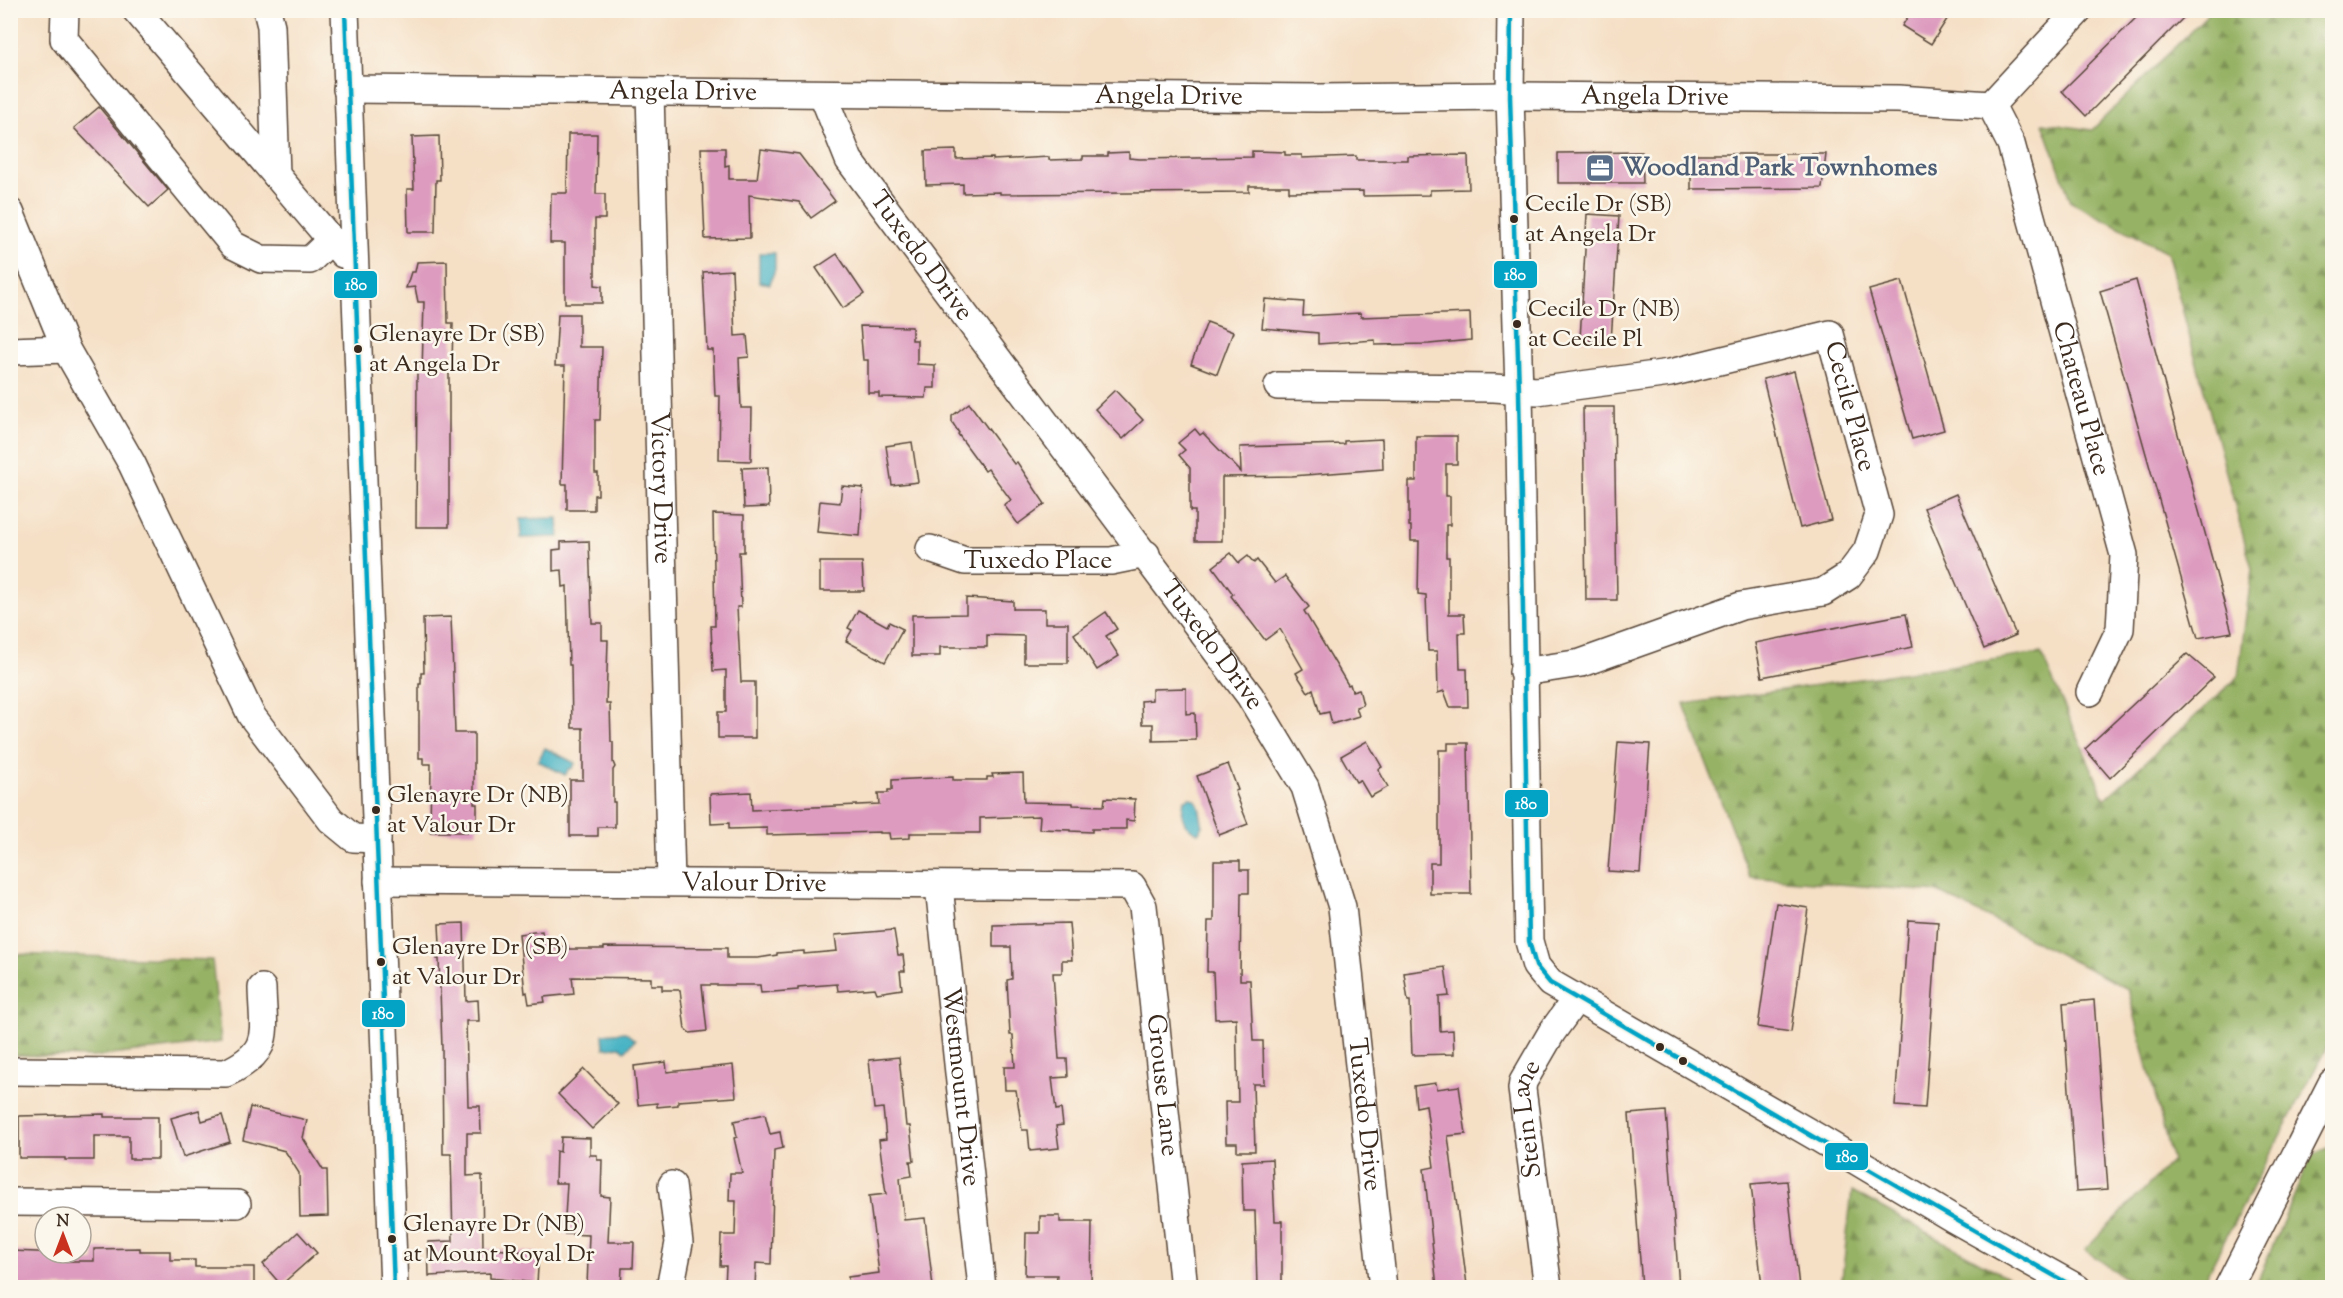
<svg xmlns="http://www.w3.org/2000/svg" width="2343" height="1298" font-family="'Sorts Mill Goudy',serif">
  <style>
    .forest { fill: url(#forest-firs); stroke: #686e42; stroke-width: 1.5 }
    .water { fill: #48b4c5; stroke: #426f72; stroke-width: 1.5 }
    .building { fill: #dd9cbf }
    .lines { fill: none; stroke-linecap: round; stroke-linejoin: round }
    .minor-casing { stroke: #574537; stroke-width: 30 }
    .minor { stroke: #fff; stroke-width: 27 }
    .bus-1-casing { stroke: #fbf7ec; stroke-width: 9 }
    .bus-1 { stroke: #03a3c5; stroke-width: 4.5 }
    .bus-dot { fill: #3b2a1e; stroke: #fbf7ec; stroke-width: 2 }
    .labels { text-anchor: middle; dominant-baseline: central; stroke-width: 5; stroke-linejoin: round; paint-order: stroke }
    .bus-label { font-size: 24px; fill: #3b2a1e; stroke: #fbf7ec; text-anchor: start }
    .street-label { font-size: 26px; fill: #3b2a1e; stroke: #fbf7ec }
    .service-label { font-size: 26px; font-weight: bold; fill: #4e5e75; stroke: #fbf7ec; text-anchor: start }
    .line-badge { stroke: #fbf7ec; stroke-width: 2 }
    .badge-label { font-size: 16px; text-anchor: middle; font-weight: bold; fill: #fff }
  </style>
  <defs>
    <pattern id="forest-firs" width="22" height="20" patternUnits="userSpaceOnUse" patternTransform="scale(1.5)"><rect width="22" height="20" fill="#96b265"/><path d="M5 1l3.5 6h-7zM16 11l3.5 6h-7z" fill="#7c9153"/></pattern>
  </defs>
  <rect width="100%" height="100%" fill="#fbf7ec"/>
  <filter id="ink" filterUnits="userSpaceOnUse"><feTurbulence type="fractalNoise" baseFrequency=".0167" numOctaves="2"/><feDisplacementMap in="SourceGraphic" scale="12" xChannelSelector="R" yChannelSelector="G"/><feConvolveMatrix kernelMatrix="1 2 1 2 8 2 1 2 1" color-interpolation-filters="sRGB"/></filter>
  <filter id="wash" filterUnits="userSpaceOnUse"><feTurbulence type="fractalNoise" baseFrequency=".008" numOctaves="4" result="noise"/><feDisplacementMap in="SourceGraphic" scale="24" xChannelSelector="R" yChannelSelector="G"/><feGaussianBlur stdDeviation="1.35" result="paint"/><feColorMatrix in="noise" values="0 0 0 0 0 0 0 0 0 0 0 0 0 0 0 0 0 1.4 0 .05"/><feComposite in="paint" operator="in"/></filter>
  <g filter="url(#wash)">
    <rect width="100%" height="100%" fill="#f5dfc5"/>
    <!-- forest -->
    <g class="forest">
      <polygon points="2211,11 2332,11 2332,1037 2200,1287 2138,1287 2085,1250 2172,1161 2128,989 1938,892 1750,877 1684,704 2041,653 2105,799 2238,677 2252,569 2167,252 2071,202 2043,123 2092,130"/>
      <polygon points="11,954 212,960 221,1042 93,1057 11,1055"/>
      <polygon points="2332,1146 2332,1287 2255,1287 2311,1156"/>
      <polygon points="1852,1191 2025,1287 1841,1287"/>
    </g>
    <!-- water -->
    <g class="water">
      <polygon points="759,253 775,253 775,269 770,284 759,282"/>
      <polygon points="558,518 559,537 521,538 520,519"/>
      <polygon points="545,748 575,763 573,768 569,769 565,775 538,761"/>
      <path d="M1189 798 1195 799C1201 807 1200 816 1203 826L1198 833C1184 828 1180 814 1184 801Z"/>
      <polygon points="625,1032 635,1040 625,1051 620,1047 604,1048 603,1034"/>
    </g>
    <g id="blocks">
      <!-- building -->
      <g class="building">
        <polygon points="1912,10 1953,10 1931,44 1902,26"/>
        <polygon points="2144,10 2191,10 2086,116 2062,91"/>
        <polygon points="99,107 168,190 149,207 74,128"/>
        <polygon points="568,134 597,134 596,194 605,194 605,219 595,219 595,285 602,286 602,303 565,303 565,243 550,243 551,193 567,193"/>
        <polygon points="439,136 440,180 436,180 435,232 408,232 407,189 414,189 412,137"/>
        <polygon points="701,148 725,148 725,166 729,165 729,179 757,179 761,149 799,154 835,201 811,218 799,202 749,195 750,238 705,239"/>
        <polygon points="956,150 956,159 993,158 993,160 1049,157 1049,160 1083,159 1083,156 1108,156 1108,153 1129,152 1129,158 1140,159 1252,157 1252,151 1285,152 1285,155 1302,155 1302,158 1356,156 1356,160 1408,160 1408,156 1468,155 1469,189 1430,190 1430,195 1363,196 1363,191 1289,192 1289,186 1249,186 1249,192 1000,194 1000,192 963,193 963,184 926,185 925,151"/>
        <polygon points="1642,152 1643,183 1558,183 1558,153"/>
        <polygon points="1691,154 1826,154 1822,188 1691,189"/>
        <polygon points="1587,214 1619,216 1611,342 1580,340"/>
        <polygon points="837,254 864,294 843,308 816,268"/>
        <polygon points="447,261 448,323 453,323 452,364 449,364 449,527 416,527 417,371 422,371 424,302 418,302 415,287 406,288 411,272 415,272 417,262"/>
        <polygon points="732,270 735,336 747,335 749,357 739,358 741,408 752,408 751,461 719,460 720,396 715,396 713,350 707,350 703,272"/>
        <polygon points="2136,280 2232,632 2198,638 2100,291"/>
        <polygon points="1902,281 1944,430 1912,439 1869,290"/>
        <polygon points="1265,299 1304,302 1303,316 1361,313 1361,317 1470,313 1471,340 1429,344 1375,345 1375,340 1318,344 1318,333 1262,328"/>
        <polygon points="558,314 579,314 579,347 602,347 600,420 595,420 595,473 598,473 598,495 594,495 594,510 567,510 567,484 562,484 565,366 555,366"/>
        <polygon points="1207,322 1233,332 1217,374 1191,364"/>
        <polygon points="860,326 912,327 912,340 917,340 917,364 935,365 935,388 927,388 926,398 879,397 879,393 868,393 868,360 863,360"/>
        <polygon points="1794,371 1831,520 1800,528 1763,379"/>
        <polygon points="1115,390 1143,420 1123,439 1095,409"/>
        <polygon points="969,403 1014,464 1017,462 1045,504 1018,524 1004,505 1011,500 988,469 985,471 958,434 959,433 952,422 952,416"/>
        <polygon points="1583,407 1614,407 1617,600 1586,600"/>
        <polygon points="1195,429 1200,435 1203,433 1241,472 1240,447 1344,444 1344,441 1382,439 1383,469 1292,476 1222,477 1222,541 1195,541 1195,511 1190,511 1190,468 1179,455 1185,450 1178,443"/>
        <polygon points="1416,436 1457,436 1457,464 1446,464 1446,496 1450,496 1450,525 1446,525 1446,557 1449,557 1449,614 1464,614 1465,633 1459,633 1460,669 1467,669 1468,707 1450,707 1444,691 1438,693 1437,651 1428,651 1426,595 1418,594 1419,541 1411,541 1411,526 1409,526 1409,481 1416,481"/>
        <polygon points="912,442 918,482 892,485 886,446"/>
        <polygon points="768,467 769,507 744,508 742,468"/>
        <polygon points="842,486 863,488 860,536 817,532 820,501 840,503"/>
        <polygon points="1956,494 2016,635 1984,649 1924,508"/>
        <polygon points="713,514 744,515 744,552 739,552 741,607 737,607 741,682 755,682 755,738 718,738 718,712 726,712 726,670 713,671 711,626 715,626"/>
        <polygon points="589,541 592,623 602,623 602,640 608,640 606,704 610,704 611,742 613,742 613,762 615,767 613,770 613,802 615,802 615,827 598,827 598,836 570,836 570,780 583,780 583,728 572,728 571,665 569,665 567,586 563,587 562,570 553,571 553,550 561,549 561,542"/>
        <polygon points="1231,553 1239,563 1248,556 1254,563 1257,560 1275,583 1285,576 1309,607 1304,611 1348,685 1350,684 1352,691 1359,689 1363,705 1356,707 1359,716 1332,724 1329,712 1320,714 1313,689 1308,692 1296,673 1303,669 1280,629 1265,640 1231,596 1233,594 1213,567"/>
        <polygon points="820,562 862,562 864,591 820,591"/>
        <polygon points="966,598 1013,601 1013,609 1045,609 1045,623 1068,623 1068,663 1024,663 1024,636 987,635 987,647 940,647 940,656 912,656 912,615 966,614"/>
        <polygon points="858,610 887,626 889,622 903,629 885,662 846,641 852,630 848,628"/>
        <polygon points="1106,612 1117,629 1106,636 1119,656 1097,670 1074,634"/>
        <polygon points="1906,614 1913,647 1762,677 1755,643"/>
        <polygon points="451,617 455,733 474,733 474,804 477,804 477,832 430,832 431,764 423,764 423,758 419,758 419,684 421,684 421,673 424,673 423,618"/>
        <polygon points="2187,654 2214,677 2110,778 2085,749"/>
        <polygon points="1186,688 1186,714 1195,713 1196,740 1153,741 1153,724 1142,724 1141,701 1152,700 1152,689"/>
        <polygon points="1367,741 1382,767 1378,769 1388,787 1370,797 1360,780 1356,782 1341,756"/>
        <polygon points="1618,742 1650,744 1640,873 1608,871"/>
        <polygon points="1448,743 1468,743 1471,894 1430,894 1430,863 1439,863 1439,750 1448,750"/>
        <polygon points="1228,764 1238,790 1235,791 1248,824 1219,835 1197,776"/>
        <polygon points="1023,773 1024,802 1073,803 1073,805 1104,806 1105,798 1135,799 1134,821 1126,820 1126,829 1092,829 1092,832 1070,831 1070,830 1039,829 1040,816 980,818 980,833 910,833 910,838 890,839 889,833 880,833 880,832 767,835 767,828 729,829 729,823 711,824 710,794 751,792 752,810 879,804 878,793 888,793 888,790 892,790 892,780 953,777 953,780 987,780 987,777 993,777 992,774"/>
        <polygon points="1214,861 1240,861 1240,870 1249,870 1249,893 1241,893 1240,980 1250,980 1253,1041 1263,1041 1264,1084 1253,1084 1255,1151 1237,1151 1237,1143 1226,1143 1225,1102 1238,1102 1236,1018 1215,1019 1213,972 1207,972 1208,921 1214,921"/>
        <polygon points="1776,903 1808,908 1791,1032 1758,1027"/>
        <polygon points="1908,920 1938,922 1925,1108 1895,1106"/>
        <polygon points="464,923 466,1001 478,1000 479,1021 466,1021 468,1106 480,1106 481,1133 467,1133 467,1176 482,1175 483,1248 539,1253 537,1283 490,1278 490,1273 429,1276 428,1242 453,1241 451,1154 443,1154 442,1048 439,959 437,959 436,945 440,944 439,924"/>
        <polygon points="1069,923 1072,960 1062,960 1062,973 1053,973 1059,1059 1067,1059 1068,1077 1052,1078 1056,1110 1061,1109 1063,1125 1056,1126 1059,1148 1030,1151 1028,1130 1022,1130 1016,1090 1005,1090 1004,1067 1015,1067 1013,1035 1010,1035 1007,980 1012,979 1011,947 993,947 993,925"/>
        <polygon points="894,930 898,955 903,955 905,971 900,971 902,989 877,993 875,988 838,991 837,984 798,987 798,990 761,993 760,985 702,985 707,1031 690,1033 685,1029 680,990 662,990 662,985 651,985 651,978 572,977 574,994 544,997 545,1002 529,1004 527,992 525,993 519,934 542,931 544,949 568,946 569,949 604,949 604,947 727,948 727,958 758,958 777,955 777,953 804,951 804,954 837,951 835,935"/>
        <polygon points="1445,967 1449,996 1439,997 1440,1031 1453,1030 1454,1054 1412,1055 1410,1001 1408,1001 1404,973"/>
        <polygon points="2094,1000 2108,1189 2076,1191 2063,1003"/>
        <polygon points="899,1057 906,1126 910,1126 914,1161 910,1161 912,1176 900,1178 904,1220 925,1218 933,1287 849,1287 848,1277 879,1273 869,1196 886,1194 879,1140 886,1139 883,1108 874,1109 869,1060"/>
        <polygon points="666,1062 667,1072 733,1065 736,1097 678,1101 678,1105 657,1107 657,1103 638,1105 634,1066"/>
        <polygon points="584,1069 618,1104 592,1129 558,1094"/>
        <polygon points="1436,1083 1437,1089 1459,1086 1466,1134 1448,1136 1467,1285 1437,1287 1424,1169 1434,1167 1426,1105 1416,1107 1414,1086"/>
        <polygon points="250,1107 307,1120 303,1138 323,1170 327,1170 328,1216 300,1217 299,1173 285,1151 243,1140"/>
        <polygon points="199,1110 202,1121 222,1115 230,1142 183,1157 171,1118"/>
        <polygon points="1666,1111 1679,1287 1642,1287 1629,1114"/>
        <polygon points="104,1114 104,1117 158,1117 158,1159 129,1159 129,1136 94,1136 94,1160 65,1160 65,1158 19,1158 19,1116"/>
        <polygon points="765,1114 770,1134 780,1132 783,1148 774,1150 771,1264 756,1263 755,1287 725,1287 726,1266 720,1266 721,1235 735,1235 736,1201 729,1201 730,1173 742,1173 734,1138 737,1137 734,1121"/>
        <polygon points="561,1137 590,1138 590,1155 597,1155 597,1160 602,1160 601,1196 610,1197 608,1242 634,1242 633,1268 622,1268 621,1287 587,1286 589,1235 564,1234 567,1183 555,1183 556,1151 560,1152"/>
        <polygon points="1272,1159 1275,1221 1282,1221 1282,1287 1257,1287 1255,1211 1243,1211 1242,1161"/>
        <polygon points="1787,1181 1799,1287 1762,1287 1751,1184"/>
        <polygon points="1040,1216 1060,1216 1060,1222 1092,1222 1091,1287 1056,1287 1057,1275 1025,1275 1026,1233 1040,1233"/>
        <polygon points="298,1232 317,1253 281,1285 263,1264"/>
        <polygon points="140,1248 140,1251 170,1251 170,1260 195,1260 195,1267 254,1267 254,1287 10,1287 12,1251 61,1253 61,1261 94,1261 94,1249"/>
      </g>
    </g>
  </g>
  <g filter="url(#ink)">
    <use href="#blocks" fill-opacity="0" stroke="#574537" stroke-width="1.5"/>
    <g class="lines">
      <!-- minor casing -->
      <g class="minor-casing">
        <g id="minor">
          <polyline points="65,10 64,39 233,245 261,259 310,260 331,240"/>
          <polyline points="136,10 343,254"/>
          <polyline points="267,10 271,26 276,175"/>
          <polyline points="345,10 394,1288"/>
          <polyline points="1511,10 1510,96 1519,391 1529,941 1536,966 1550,983 1815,1136 1952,1218 2077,1288"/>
          <path id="s1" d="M347 89 1319 98 1510 96 1898 99 1991 105"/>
          <path id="s2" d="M650 92 671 882"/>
          <path id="s3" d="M823 95 849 160 1250 696 1305 787 1342 907 1383 1288"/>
          <path id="s4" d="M1991 105 2011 144 2124 555 2120 629 2090 692"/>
          <polyline points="1991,105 2079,10"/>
          <polyline points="10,212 66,349 132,464 251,715 331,820 353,838 377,839"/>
          <polyline points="10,351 66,349"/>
          <path id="s5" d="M1278 386 1494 388 1537 391 1670 373 1830 334 1879 515 1867 551 1848 576 1823 592 1741 606 1581 663 1523 672"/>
          <path id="s6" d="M930 549 965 561H1111L1146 554"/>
          <path id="s7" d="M378 881 1132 886 1143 906 1184 1288"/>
          <path id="s8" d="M939 886 982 1288"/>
          <path d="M10 1071 226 1073C273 1051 263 1033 262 988"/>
          <polyline points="10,1202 237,1204"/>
          <polyline points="670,1288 679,1243 672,1185"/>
          <path id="s9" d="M1548 1288 1522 1089 1523 1082 1552 1032 1576 999"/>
          <polyline points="2228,1288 2332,1083"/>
        </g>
      </g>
      <!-- minor -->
      <use href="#minor" class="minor"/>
      <!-- bus-1 casing -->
      <g class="bus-1-casing">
        <g id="bus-1">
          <polyline points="345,10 394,1288"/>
          <path d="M1511 10 1510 96 1519 391 1529 941 1536 966 1550 983C1725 1084 1899 1189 2076 1288"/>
        </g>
      </g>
      <!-- bus-1 -->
      <use href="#bus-1" class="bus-1"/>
    </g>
  </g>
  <!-- icons -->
  <defs>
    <g id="office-square" transform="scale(1.5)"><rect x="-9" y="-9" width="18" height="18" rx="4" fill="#5c6f8a" stroke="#fbf7ec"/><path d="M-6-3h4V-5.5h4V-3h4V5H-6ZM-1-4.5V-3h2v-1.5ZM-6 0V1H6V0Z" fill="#fff"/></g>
  </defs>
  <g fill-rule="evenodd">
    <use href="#office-square" x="1600" y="168"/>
  </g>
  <!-- markers -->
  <g class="bus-dot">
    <circle cx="1514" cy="219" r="5"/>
    <circle cx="1517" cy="324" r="5"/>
    <circle cx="358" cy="349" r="5"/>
    <circle cx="376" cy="810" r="5"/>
    <circle cx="381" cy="962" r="5"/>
    <circle cx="1660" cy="1047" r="5"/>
    <circle cx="1683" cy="1061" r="5"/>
    <circle cx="392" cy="1239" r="5"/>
  </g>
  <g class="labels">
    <!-- bus labels -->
    <g class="bus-label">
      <text x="1525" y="205">Cecile Dr (SB)<tspan x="1525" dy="30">at Angela Dr</tspan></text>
      <text x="1528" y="310">Cecile Dr (NB)<tspan x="1528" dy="30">at Cecile Pl</tspan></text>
      <text x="369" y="335">Glenayre Dr (SB)<tspan x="369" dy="30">at Angela Dr</tspan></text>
      <text x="387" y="796">Glenayre Dr (NB)<tspan x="387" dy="30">at Valour Dr</tspan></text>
      <text x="392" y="948">Glenayre Dr (SB)<tspan x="392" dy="30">at Valour Dr</tspan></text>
      <text x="403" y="1225">Glenayre Dr (NB)<tspan x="403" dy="30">at Mount Royal Dr</tspan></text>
    </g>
    <!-- street labels -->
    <g class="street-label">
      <text stroke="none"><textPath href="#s1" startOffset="336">Angela Drive</textPath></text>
      <text stroke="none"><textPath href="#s1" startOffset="822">Angela Drive</textPath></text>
      <text stroke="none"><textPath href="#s1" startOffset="1308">Angela Drive</textPath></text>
      <text stroke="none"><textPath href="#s3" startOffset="190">Tuxedo Drive</textPath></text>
      <text stroke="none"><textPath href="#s4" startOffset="308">Chateau Place</textPath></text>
      <text stroke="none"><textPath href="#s5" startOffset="633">Cecile Place</textPath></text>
      <text stroke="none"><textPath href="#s2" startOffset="396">Victory Drive</textPath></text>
      <text stroke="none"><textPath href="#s6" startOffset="110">Tuxedo Place</textPath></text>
      <text stroke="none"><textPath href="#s3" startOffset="676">Tuxedo Drive</textPath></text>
      <text stroke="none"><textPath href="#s7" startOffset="376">Valour Drive</textPath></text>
      <text stroke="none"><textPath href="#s7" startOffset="957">Grouse Lane</textPath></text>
      <text stroke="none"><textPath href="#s8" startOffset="202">Westmount Drive</textPath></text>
      <text stroke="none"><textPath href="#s3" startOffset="1180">Tuxedo Drive</textPath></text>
      <text stroke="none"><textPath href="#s9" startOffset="171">Stein Lane</textPath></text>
    </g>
    <!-- service labels -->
    <g class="service-label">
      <text x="1621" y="168">Woodland Park Townhomes</text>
    </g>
  </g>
  <g class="line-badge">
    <rect x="1493" y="260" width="45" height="29" rx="6" fill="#03a3c5"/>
    <rect x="333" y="270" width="45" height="29" rx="6" fill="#03a3c5"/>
    <rect x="1504" y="789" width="45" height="29" rx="6" fill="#03a3c5"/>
    <rect x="361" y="999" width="45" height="29" rx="6" fill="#03a3c5"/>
    <rect x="1824" y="1142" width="45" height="29" rx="6" fill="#03a3c5"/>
  </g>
  <g class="badge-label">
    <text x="1515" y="280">180</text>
    <text x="356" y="290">180</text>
    <text x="1526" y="809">180</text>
    <text x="383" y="1019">180</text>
    <text x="1847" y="1162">180</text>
  </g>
  <!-- margin -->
  <rect width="2343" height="1298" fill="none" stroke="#fbf7ec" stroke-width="36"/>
  <!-- north arrow -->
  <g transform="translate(63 1235)"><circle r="28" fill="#fbf7ec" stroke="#aea59a" stroke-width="1.5"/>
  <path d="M0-4.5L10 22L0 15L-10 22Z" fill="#c8321e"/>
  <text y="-9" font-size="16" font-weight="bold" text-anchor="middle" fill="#3b2a1e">N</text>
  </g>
</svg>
